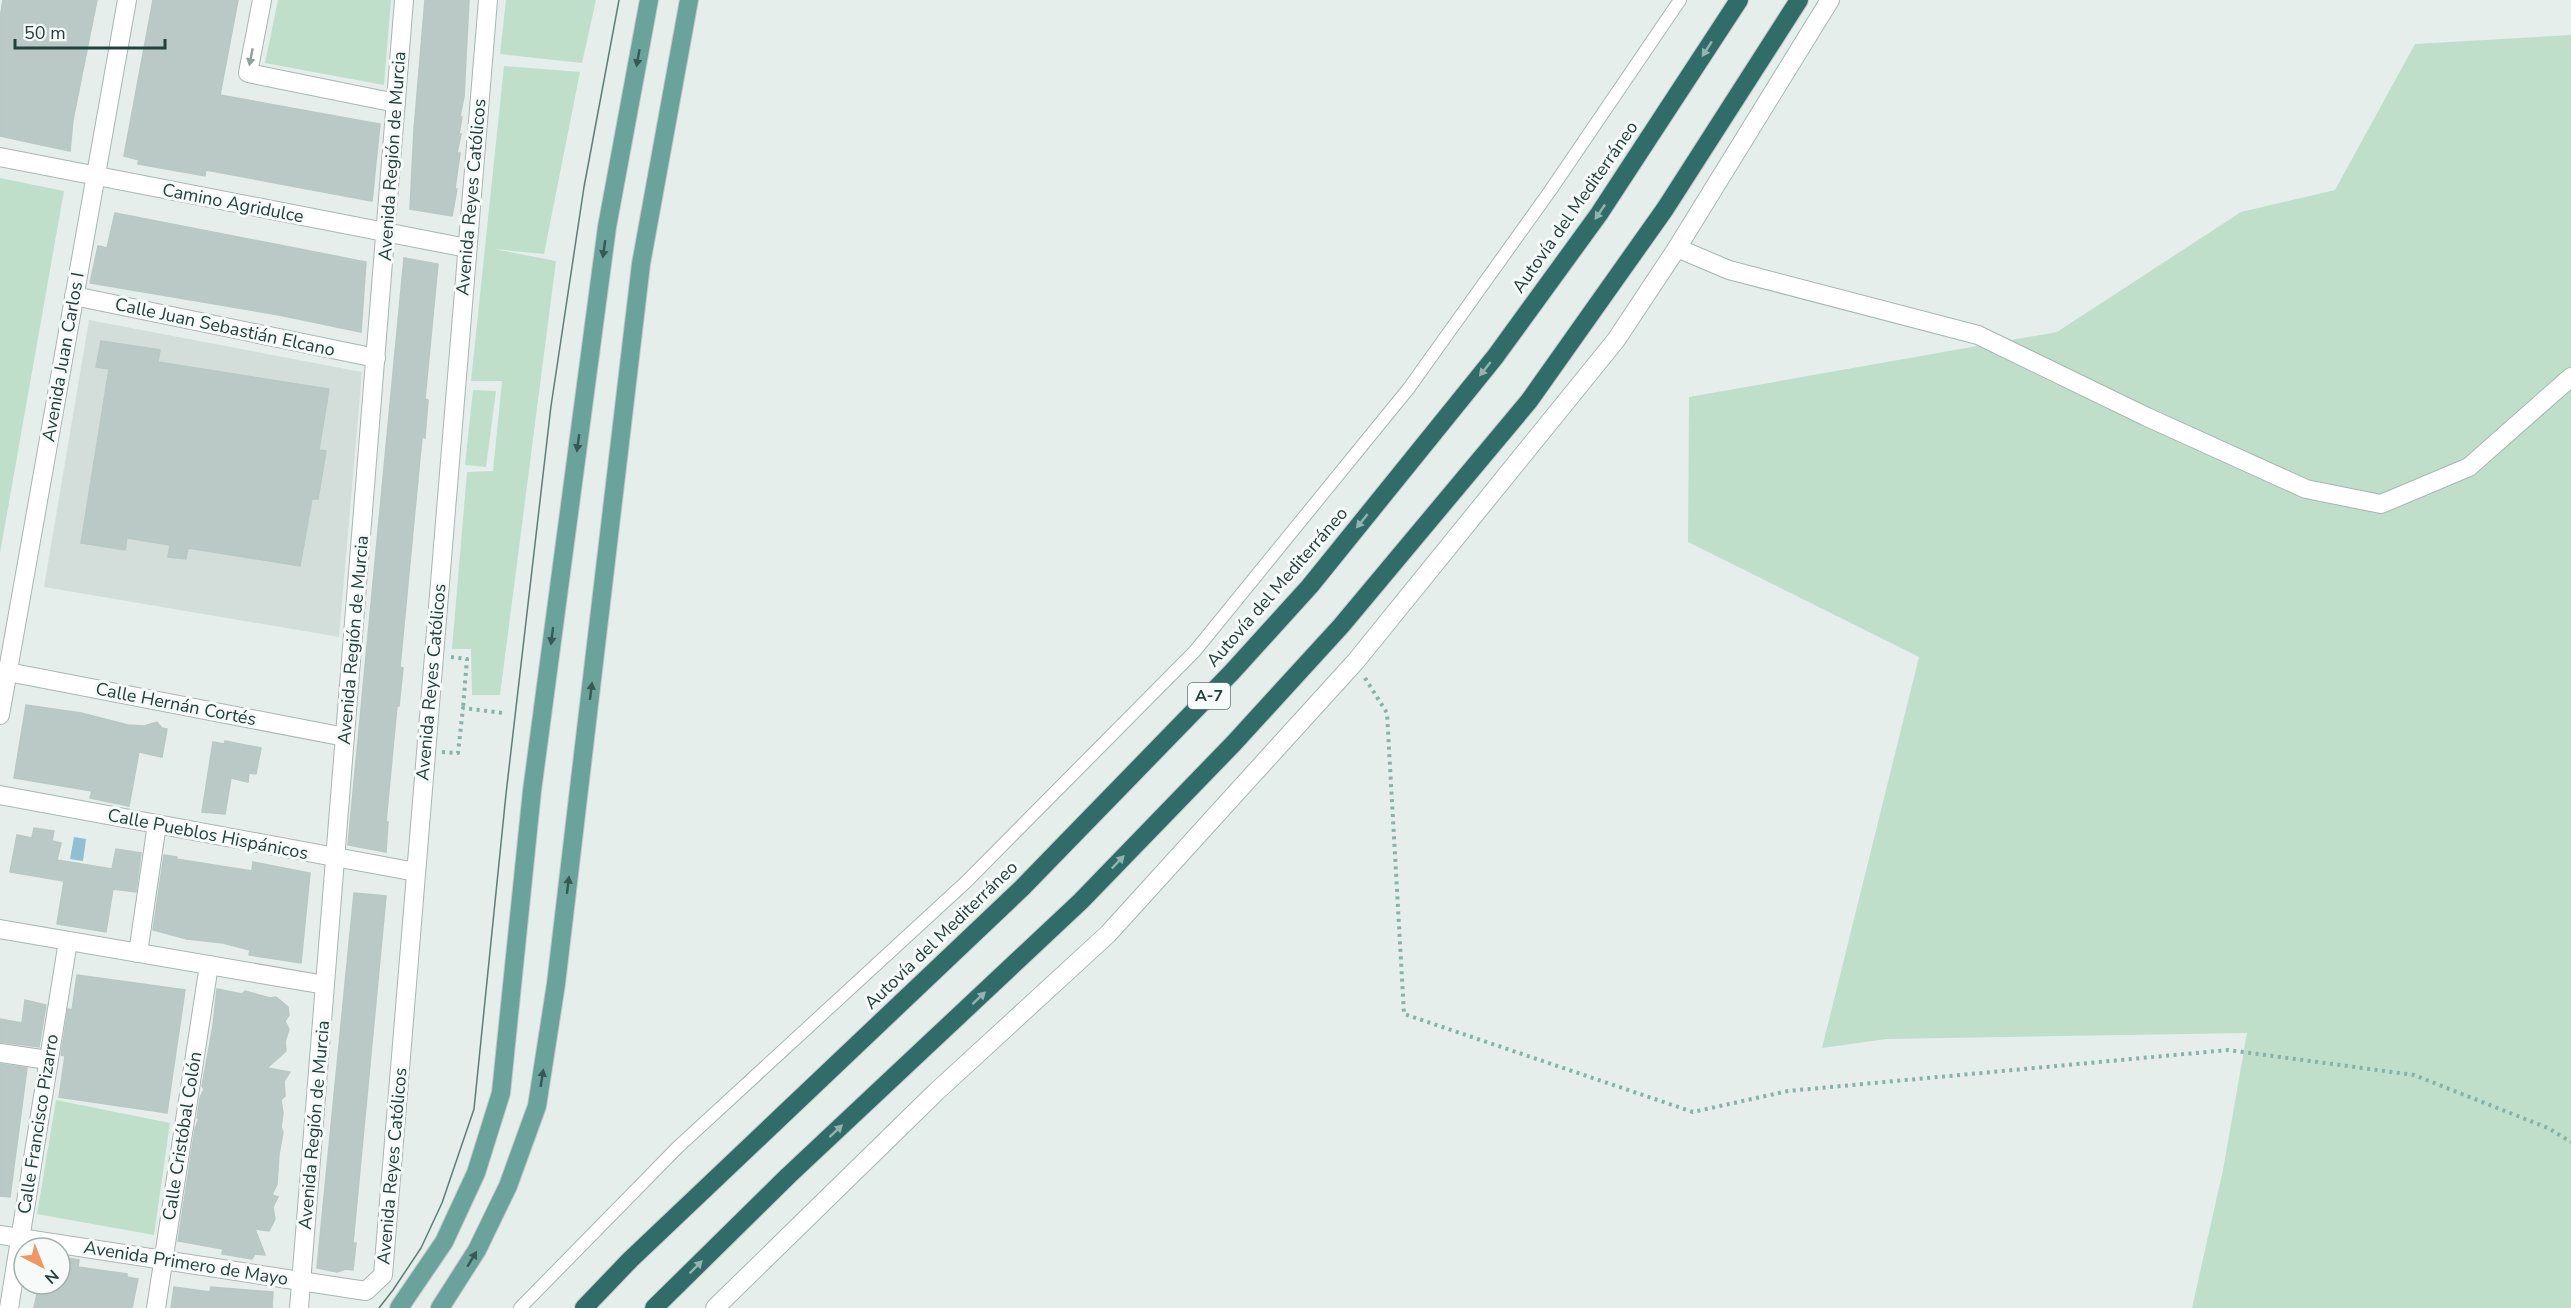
<svg xmlns="http://www.w3.org/2000/svg" width="2571" height="1308" font-family="'Nunito Sans',sans-serif">
  <style>
    .built { fill: #d3dedb }
    .green { fill: #bfdfcb }
    .water { fill: #8ebfd2 }
    .building { fill: #bac9c5; stroke: #b8c8c3; stroke-width: 1.5 }
    .lines { fill: none; stroke-linecap: round; stroke-linejoin: round }
    .lane-casing { stroke: #a7b6b3; stroke-width: 14 }
    .street-casing { stroke: #a7b6b3; stroke-width: 20 }
    .primary-casing { stroke: #c2cac8; stroke-width: 20 }
    .highway-casing { stroke: #c2cac8; stroke-width: 20 }
    .path { stroke: #86b2a9; stroke-width: 4; stroke-dasharray: 3 4.5; stroke-linecap: butt }
    .lane { stroke: #fff; stroke-width: 12 }
    .street { stroke: #fff; stroke-width: 18 }
    .primary { stroke: #6aa39c; stroke-width: 18 }
    .highway { stroke: #306d68; stroke-width: 18 }
    .tram { stroke: #5f7c78; stroke-width: 1.5 }
    .oneway { fill: #93b4b0 }
    .oneway2 { fill: #92a09e }
    .oneway3 { fill: #365954 }
    .labels { text-anchor: middle; dominant-baseline: central; stroke-width: 6; stroke-linejoin: round; paint-order: stroke }
    .shield { fill: #f6faf9; stroke: #637875; stroke-width: 1.5 }
    .shield-label { font-size: 16px; font-weight: bold; fill: #24403c }
    .street-label { font-size: 18px; fill: #24403c; stroke: #f6faf9 }
  </style>
  <rect width="100%" height="100%" fill="#e5eeeb"/>
  <!-- built -->
  <polygon class="built" points="89,320 362,372 339,637 44,587"/>
  <!-- green -->
  <g class="green">
    <polygon points="278,0 391,0 384,85 265,63"/>
    <polygon points="506,0 596,0 582,63 500,54"/>
    <polygon points="2571,35 2571,1308 2192,1308 2223,1170 2247,1033 1887,1039 1822,1048 1919,657 1688,542 1689,397 2057,332 2241,212 2335,190 2415,44"/>
    <polygon points="504,66 580,72 544,254 494,249 556,261 500,695 472,695 471,649 452,649 467,472 493,471 502,381 471,381"/>
    <polygon points="0,178 64,191 0,553"/>
    <polygon points="473,390 496,391 486,467 465,465"/>
    <polygon points="56,1100 170,1123 154,1235 37,1214"/>
  </g>
  <!-- water -->
  <polygon class="water" points="74,837 86,839 83,861 70,859"/>
  <!-- building -->
  <g class="building">
    <polygon points="3,0 97,0 73,120 70,151 0,136 0,18"/>
    <polygon points="153,0 238,0 220,95 380,124 372,201 206,170 205,176 138,164 139,160 124,156"/>
    <polygon points="425,0 469,0 464,97 460,116 462,117 459,134 461,134 457,153 460,153 455,189 457,189 452,216 410,209 414,130"/>
    <polygon points="115,213 366,262 361,332 279,315 90,283 98,246 107,248"/>
    <polygon points="404,258 438,264 425,399 428,400 425,438 422,437 400,667 403,668 399,706 397,706 386,822 388,822 386,852 348,845"/>
    <polygon points="101,341 160,350 158,362 329,389 319,450 326,451 318,499 312,499 300,566 188,548 186,559 168,557 170,545 127,538 125,550 81,543 109,369 96,367"/>
    <polygon points="26,705 81,713 128,725 144,726 157,722 162,728 167,729 162,757 139,752 129,806 90,798 92,791 14,778"/>
    <polygon points="225,741 261,748 256,774 249,773 248,782 231,778 225,814 202,812 213,742 224,744"/>
    <polygon points="34,828 54,831 52,841 61,843 57,860 112,869 116,849 141,853 136,892 113,889 106,932 57,924 64,881 10,872 17,835 32,838"/>
    <polygon points="164,855 177,857 176,859 252,871 253,862 310,873 301,963 249,955 250,950 223,943 187,939 153,930"/>
    <polygon points="354,893 386,896 353,1243 356,1243 353,1270 346,1269 337,1272 317,1268"/>
    <polygon points="77,975 185,990 167,1113 59,1097 65,1056 61,1055 68,1009 72,1010"/>
    <polygon points="217,989 242,994 245,991 270,998 276,997 288,1007 289,1015 285,1021 289,1029 285,1042 286,1051 267,1068 290,1072 284,1081 285,1096 281,1100 283,1113 281,1127 283,1132 279,1154 277,1184 272,1195 278,1197 273,1207 275,1219 269,1231 255,1229 265,1255 255,1254 252,1259 222,1254 223,1249 178,1241 195,1129 199,1118 197,1118 200,1098 204,1089 202,1086 213,1026"/>
    <polygon points="25,1000 46,1005 39,1047 0,1042 0,1019 22,1023"/>
    <polygon points="0,1064 27,1068 10,1197 0,1196"/>
    <polygon points="60,1257 79,1260 78,1267 127,1274 127,1277 138,1279 132,1308 34,1308 39,1284 60,1284"/>
    <polygon points="174,1287 210,1292 211,1287 273,1292 272,1308 171,1308"/>
  </g>
  <g class="lines">
    <!-- lane casing -->
    <g class="lane-casing">
      <polyline id="lane" points="520,1308 678,1147 966,882 1195,651 1409,388 1550,191 1680,0"/>
    </g>
    <!-- street casing -->
    <g class="street-casing">
      <g id="street">
        <polyline points="262,0 248,73 396,103"/>
        <polyline points="0,157 467,248"/>
        <polyline points="1677,248 1729,270 1978,335 2147,417 2306,489 2381,504 2469,467 2571,377"/>
        <polyline points="74,296 376,358"/>
        <polyline points="8,672 345,737"/>
        <polyline points="0,715 127,0"/>
        <polyline points="0,795 416,872"/>
        <polyline points="0,929 325,985"/>
        <polyline points="138,953 157,824"/>
        <polyline points="0,1053 48,1060"/>
        <polyline points="0,1235 366,1291 383,1275 488,0"/>
        <polyline points="9,1308 68,941"/>
        <polyline points="156,1308 209,965"/>
        <polyline points="299,1308 404,0"/>
        <polyline points="715,1308 936,1092 1108,934 1356,661 1616,340 1677,248 1830,0"/>
      </g>
    </g>
    <!-- primary casing -->
    <g class="primary-casing">
      <g id="primary">
        <polyline points="399,1308 444,1242 476,1173 501,1093 532,791 607,227 649,0"/>
        <polyline points="440,1308 477,1250 508,1186 537,1106 556,984 641,264 689,0"/>
      </g>
    </g>
    <!-- highway casing -->
    <g class="highway-casing">
      <g id="highway">
        <polyline points="584,1308 630,1260 1022,888 1232,672 1310,586 1495,357 1599,214 1739,0"/>
        <polyline points="654,1308 788,1176 1081,901 1234,743 1341,626 1529,401 1665,209 1799,0"/>
      </g>
    </g>
    <!-- path -->
    <g class="path">
      <polyline points="451,657 467,659 463,708"/>
      <polyline points="1365,678 1387,713 1404,1014 1693,1112 1788,1091 2228,1050 2414,1075 2548,1128 2571,1142"/>
      <polyline points="442,752 458,753 463,708 503,713"/>
    </g>
    <!-- lane -->
    <use href="#lane" class="lane"/>
    <!-- street -->
    <use href="#street" class="street"/>
    <!-- primary -->
    <use href="#primary" class="primary"/>
    <!-- highway -->
    <use href="#highway" class="highway"/>
    <!-- tram -->
    <polyline class="tram" points="379,1308 393,1290 421,1248 442,1203 474,1109 506,794 551,406 584,187 619,0"/>
  </g>
  <!-- one-way arrows -->
  <defs><path id="oneway-solid" d="M-6-.8H1V-3.2L6.5 0L1 3.2V.8H-6Z" transform="scale(1.5)"/></defs>
  <g class="oneway">
    <use href="#oneway-solid" transform="translate(1707 49) rotate(123)"/>
    <use href="#oneway-solid" transform="translate(1600 212) rotate(124)"/>
    <use href="#oneway-solid" transform="translate(1485 369) rotate(129)"/>
    <use href="#oneway-solid" transform="translate(1362 521) rotate(129)"/>
    <use href="#oneway-solid" transform="translate(1118 862) rotate(-46)"/>
    <use href="#oneway-solid" transform="translate(979 998) rotate(-43)"/>
    <use href="#oneway-solid" transform="translate(836 1131) rotate(-43)"/>
    <use href="#oneway-solid" transform="translate(696 1267) rotate(-45)"/>
  </g>
  <use class="oneway2" href="#oneway-solid" transform="translate(251 57) rotate(101)"/>
  <g class="oneway3">
    <use href="#oneway-solid" transform="translate(638 58) rotate(100)"/>
    <use href="#oneway-solid" transform="translate(604 249) rotate(98)"/>
    <use href="#oneway-solid" transform="translate(578 443) rotate(98)"/>
    <use href="#oneway-solid" transform="translate(552 636) rotate(97)"/>
    <use href="#oneway-solid" transform="translate(591 691) rotate(-83)"/>
    <use href="#oneway-solid" transform="translate(568 885) rotate(-83)"/>
    <use href="#oneway-solid" transform="translate(542 1078) rotate(-81)"/>
    <use href="#oneway-solid" transform="translate(472 1259) rotate(-59)"/>
  </g>
  <g class="labels">
    <!-- shield labels -->
    <rect class="shield" x="1188" y="683" width="42" height="26" rx="4.5"/>
    <g class="shield-label">
      <text x="1209" y="696">A-7</text>
    </g>
    <!-- street labels -->
    <g class="street-label">
      <text transform="translate(392 156) rotate(-86)">Avenida Región de Murcia</text>
      <text transform="translate(471 197) rotate(-85)">Avenida Reyes Católicos</text>
      <text transform="translate(233 203) rotate(11)">Camino Agridulce</text>
      <text transform="translate(1575 207) rotate(-55)">Autovía del Mediterráneo</text>
      <text transform="translate(225 327) rotate(12)">Calle Juan Sebastián Elcano</text>
      <text transform="translate(63 357) rotate(-80)">Avenida Juan Carlos I</text>
      <text transform="translate(1277 587) rotate(-49)">Autovía del Mediterráneo</text>
      <text transform="translate(353 640) rotate(-85)">Avenida Región de Murcia</text>
      <text transform="translate(431 682) rotate(-85)">Avenida Reyes Católicos</text>
      <text transform="translate(176 704) rotate(11)">Calle Hernán Cortés</text>
      <text transform="translate(208 834) rotate(11)">Calle Pueblos Hispánicos</text>
      <text transform="translate(941 935) rotate(-44)">Autovía del Mediterráneo</text>
      <text transform="translate(38 1124) rotate(-81)">Calle Francisco Pizarro</text>
      <text transform="translate(314 1125) rotate(-85)">Avenida Región de Murcia</text>
      <text transform="translate(182 1136) rotate(-81)">Calle Cristóbal Colón</text>
      <text transform="translate(392 1166) rotate(-85)">Avenida Reyes Católicos</text>
      <text transform="translate(186 1263) rotate(9)">Avenida Primero de Mayo</text>
    </g>
  </g>
  <!-- north arrow -->
  <g transform="translate(42 1266) rotate(138)"><circle r="28" fill="#f6faf9" stroke="#a2b0ad" stroke-width="1.5"/>
  <path d="M0-4.5L10 22L0 15L-10 22Z" fill="#f19661"/>
  <text y="-9" font-size="16" font-weight="bold" text-anchor="middle" fill="#24403c">N</text>
  </g>
  <!-- scale -->
  <path d="M15 39v9h150v-9" fill="none" stroke="#24403c" stroke-width="3"/>
  <text x="24" y="39" font-size="18" fill="#24403c" stroke="#f6faf9" stroke-width="4.5" paint-order="stroke">50 m</text>
</svg>
